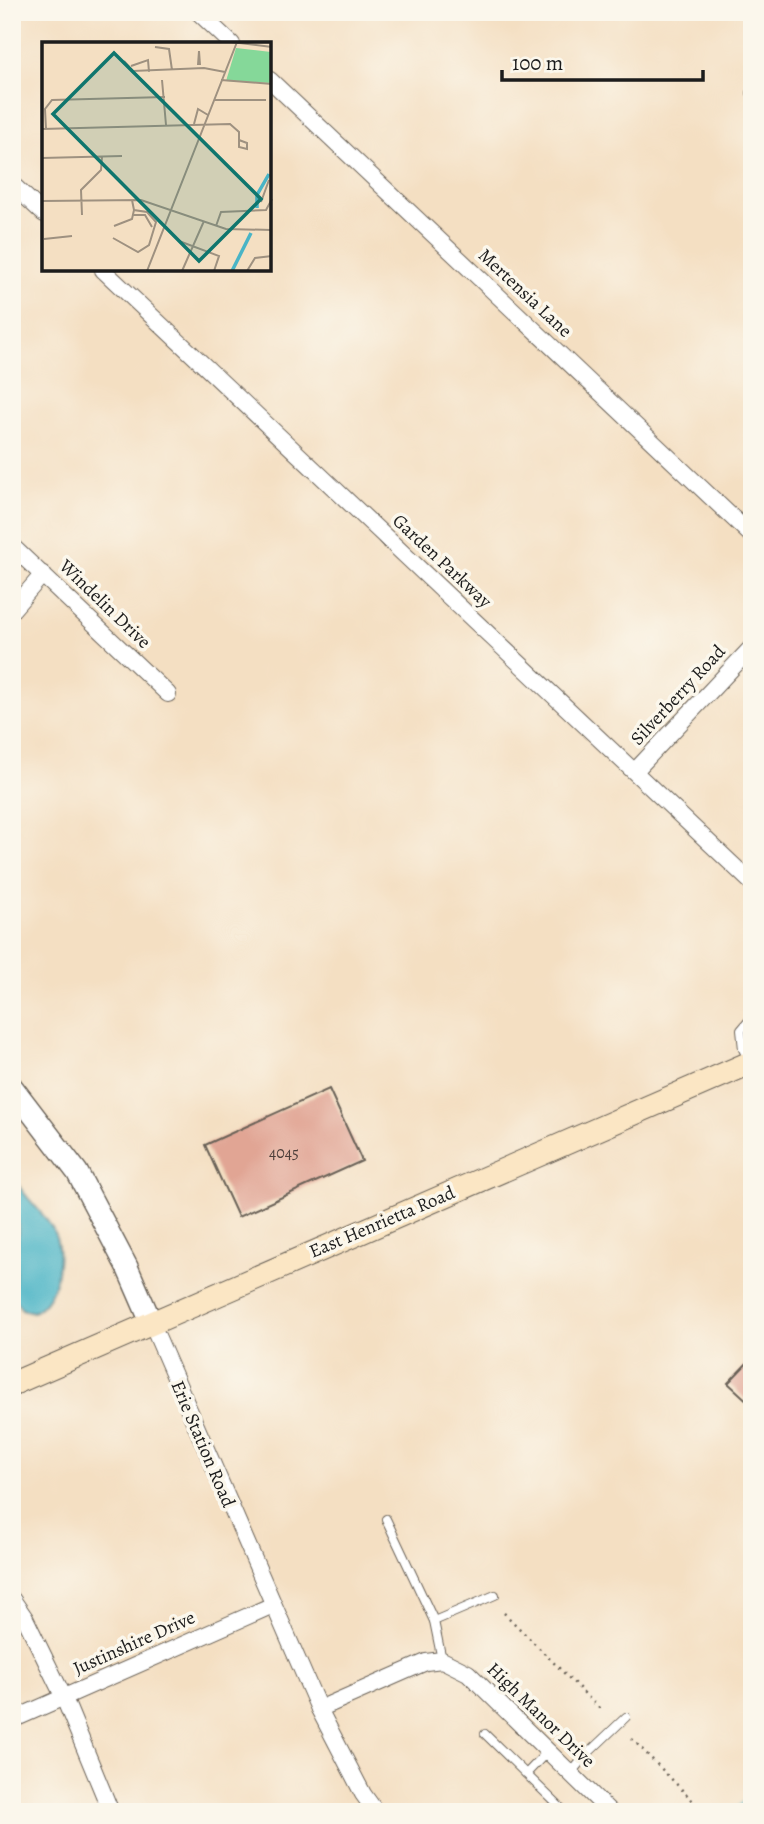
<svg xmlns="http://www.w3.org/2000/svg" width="764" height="1824" font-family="Alegreya,serif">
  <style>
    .water { fill: #49b4c6; stroke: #326871; stroke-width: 2 }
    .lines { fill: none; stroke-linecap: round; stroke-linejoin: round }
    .stream { stroke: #49b4c6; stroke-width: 4.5 }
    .building { fill: #e1a594 }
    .service-casing { stroke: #686056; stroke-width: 10 }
    .minor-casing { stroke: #686056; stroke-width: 18 }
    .tertiary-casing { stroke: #686056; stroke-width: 24 }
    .secondary-casing { stroke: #686056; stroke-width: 25 }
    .path { stroke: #686056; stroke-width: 2.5; stroke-dasharray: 2 5; stroke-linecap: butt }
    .service { stroke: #fff; stroke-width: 8 }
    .minor { stroke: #fff; stroke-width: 16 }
    .tertiary { stroke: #fff; stroke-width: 21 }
    .secondary { stroke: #fbe6c4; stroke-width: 23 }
    .labels { text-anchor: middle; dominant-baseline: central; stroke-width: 7; stroke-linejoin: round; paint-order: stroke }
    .number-label { font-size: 16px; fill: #4d3e3a }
    .street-label { font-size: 19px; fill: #1c1c1c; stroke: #fbf7ec }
    .inset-river { fill: none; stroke: #49b4c6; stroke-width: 3.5 }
    .inset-road { fill: none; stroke: #9e9180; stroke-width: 2 }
    .view { fill: #0f766e; fill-opacity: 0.15; stroke: #0f766e; stroke-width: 3.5 }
    .inset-edge { fill: none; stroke: #1c1c1c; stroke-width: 3.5 }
  </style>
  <rect width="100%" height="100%" fill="#fbf7ec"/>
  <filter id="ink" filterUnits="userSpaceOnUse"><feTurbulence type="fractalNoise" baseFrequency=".0143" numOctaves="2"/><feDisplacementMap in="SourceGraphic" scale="14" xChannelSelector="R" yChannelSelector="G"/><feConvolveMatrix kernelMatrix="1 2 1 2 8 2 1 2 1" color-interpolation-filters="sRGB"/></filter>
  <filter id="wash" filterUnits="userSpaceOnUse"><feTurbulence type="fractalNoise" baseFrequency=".00686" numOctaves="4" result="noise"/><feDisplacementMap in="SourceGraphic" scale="28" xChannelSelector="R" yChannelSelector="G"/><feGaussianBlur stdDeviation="1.57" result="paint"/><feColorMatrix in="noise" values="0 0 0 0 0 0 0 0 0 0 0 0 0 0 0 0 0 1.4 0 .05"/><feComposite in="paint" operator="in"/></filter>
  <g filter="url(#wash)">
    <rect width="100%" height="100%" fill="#f4dfc2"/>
    <!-- water -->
    <path class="water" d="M12 1176C39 1220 69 1222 55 1282 52 1294 44 1307 33 1312L22 1309 13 1298C14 1277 24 1216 12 1201Z"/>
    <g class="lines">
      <!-- stream -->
      <polyline class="stream" points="735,1812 752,1795"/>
    </g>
    <g id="blocks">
      <!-- building -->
      <g class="building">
        <polygon points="329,1089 362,1161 238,1217 205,1145"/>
        <polygon points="752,1358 752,1405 728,1383"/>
      </g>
    </g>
  </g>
  <g filter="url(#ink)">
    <use href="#blocks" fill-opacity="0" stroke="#686056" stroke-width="2"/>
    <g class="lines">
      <!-- service casing -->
      <g class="service-casing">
        <g id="service">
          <polyline points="751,93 752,94"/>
          <polyline points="749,1061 743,1049 741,1030 752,1017"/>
          <polyline points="386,1519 434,1621 442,1660"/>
          <polyline points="434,1621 495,1595"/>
          <polyline points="485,1734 565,1812"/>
          <polyline points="571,1773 585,1756 626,1717"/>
          <polyline points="526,1774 548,1751"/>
        </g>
      </g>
      <!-- minor casing -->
      <g class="minor-casing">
        <g id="minor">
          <polyline points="198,12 232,44"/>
          <polyline points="270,80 752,536"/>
          <polyline points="12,184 44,214"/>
          <polyline points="103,270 752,883"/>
          <polyline points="12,546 168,694"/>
          <polyline points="12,610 43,574"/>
          <polyline points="635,771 752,647"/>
          <polyline points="151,1322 319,1709 363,1794 376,1812"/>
          <polyline points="12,1599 25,1618 64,1698 111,1812"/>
          <polyline points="319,1709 426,1662 442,1660 468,1673 610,1812"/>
          <polyline points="12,1720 273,1605"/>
        </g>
      </g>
      <!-- tertiary casing -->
      <g class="tertiary-casing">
        <polyline id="tertiary" points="12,1087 77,1172 127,1267 151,1322"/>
      </g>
      <!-- secondary casing -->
      <g class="secondary-casing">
        <polyline id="secondary" points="12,1384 752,1062"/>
      </g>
      <!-- path -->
      <g class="path">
        <polyline points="504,1613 603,1712"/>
        <polyline points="632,1739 704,1812"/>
      </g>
      <!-- service -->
      <use href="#service" class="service"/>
      <!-- minor -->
      <use href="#minor" class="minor"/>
      <!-- tertiary -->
      <use href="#tertiary" class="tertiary"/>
      <!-- secondary -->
      <use href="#secondary" class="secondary"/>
    </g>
  </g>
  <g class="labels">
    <!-- number labels -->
    <g class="number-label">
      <text x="284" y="1153">4045</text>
    </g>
    <!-- street labels -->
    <g class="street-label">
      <text transform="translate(525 293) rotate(43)">Mertensia Lane</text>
      <text transform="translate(442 561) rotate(43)">Garden Parkway</text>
      <text transform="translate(105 604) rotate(44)">Windelin Drive</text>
      <text transform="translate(678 695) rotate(-47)">Silverberry Road</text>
      <text transform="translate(382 1222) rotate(-23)">East Henrietta Road</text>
      <text transform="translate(203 1444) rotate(67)">Erie Station Road</text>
      <text transform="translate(134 1643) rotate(-24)">Justinshire Drive</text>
      <text transform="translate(541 1715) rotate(44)">High Manor Drive</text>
    </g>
  </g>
  <!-- overview -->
  <g transform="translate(42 42)">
    <rect width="229" height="229" fill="#f4dfc2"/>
    <path d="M194 6 229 10V41L184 39Z" fill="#85d899"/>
    <path class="inset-river" d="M215 166V153L227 132M190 229 209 191"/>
    <path class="inset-road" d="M189 0 230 5M113 5 127 7 130 28M82 19 91 29 162 26 183 30M156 23 157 9 158 23M89 24 106 18 107 30M120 38 124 83M179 38 230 42M172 58H224M152 82 156 67 166 73M0 87 188 82 197 90V105L205 107V101L197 98M4 87 3 67 10 58 123 55M0 116 80 114M0 159 99 158 184 187 230 188M219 160 227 138M40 173 39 148 59 128 60 115M91 173H103L110 185M72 184 90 177 92 168M174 184 179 170 224 168 230 157M71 196 96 210 107 203 114 180 105 170 92 168 90 158M2 197 30 194M137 199 177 214 172 229M105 229 195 0M140 229 162 179M205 229 213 216 230 214"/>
    <path class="view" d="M72 11 219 157 157 219 11 72Z"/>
    <rect width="229" height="229" class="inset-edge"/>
  </g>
  <!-- margin -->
  <rect width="764" height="1824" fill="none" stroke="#fbf7ec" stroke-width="42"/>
  <!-- scale -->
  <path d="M502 70v10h201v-10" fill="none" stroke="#1c1c1c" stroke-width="3.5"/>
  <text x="512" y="70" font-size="21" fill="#1c1c1c" stroke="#fbf7ec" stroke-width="5" paint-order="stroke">100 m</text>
</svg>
